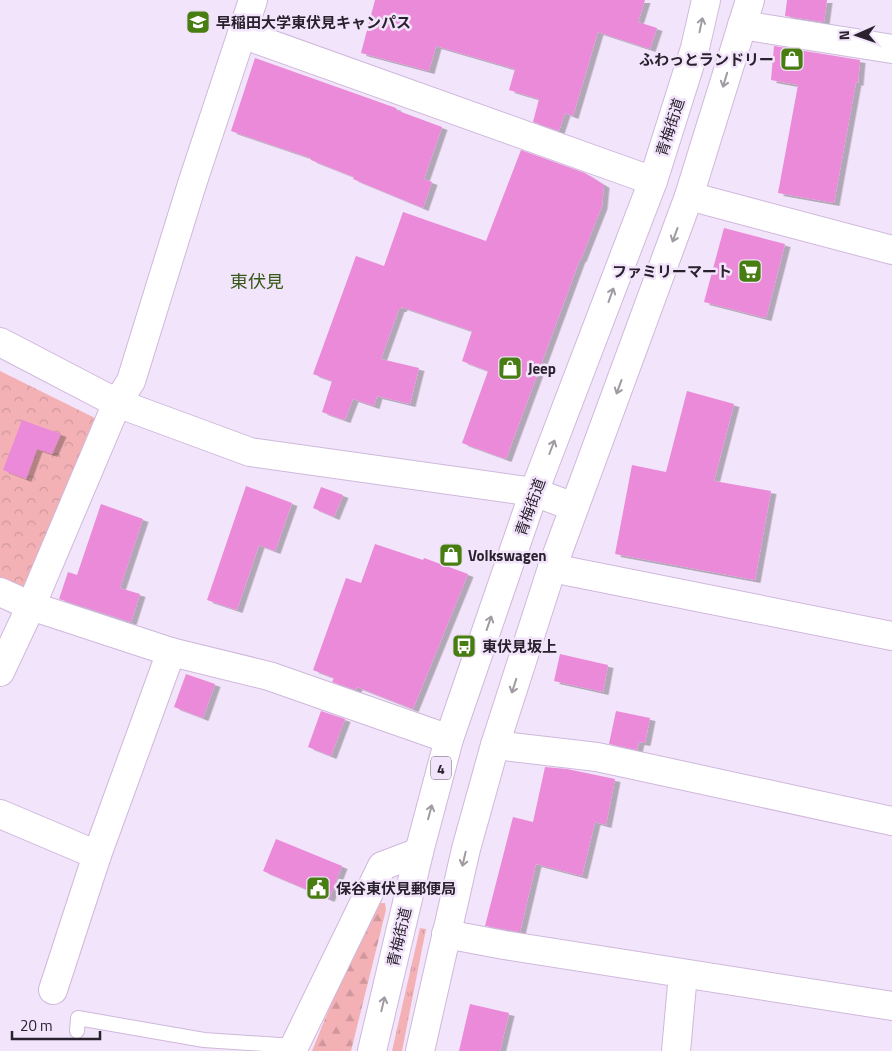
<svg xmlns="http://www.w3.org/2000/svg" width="892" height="1051" font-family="'Titillium Web','Noto Sans JP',sans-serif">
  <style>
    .grass { fill: url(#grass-tufts) }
    .forest { fill: url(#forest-firs) }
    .park { fill: url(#park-crowns) }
    .building { fill: #ea8ad9; filter: url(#shadow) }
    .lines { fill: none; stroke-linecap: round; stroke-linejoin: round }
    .lane-casing { stroke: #cfb8dc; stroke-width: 16 }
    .street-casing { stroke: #cfb8dc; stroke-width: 30 }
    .primary-casing { stroke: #cfb8dc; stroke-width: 30 }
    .lane { stroke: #fff; stroke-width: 14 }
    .street { stroke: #fff; stroke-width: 28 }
    .primary { stroke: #fff; stroke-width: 28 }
    .oneway { stroke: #9f9ba1 }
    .labels { text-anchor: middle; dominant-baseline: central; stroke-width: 5; stroke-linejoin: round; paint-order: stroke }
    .shield { fill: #f2e4fa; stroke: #665c6b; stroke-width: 1 }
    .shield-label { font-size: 14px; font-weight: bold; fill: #2a212e }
    .poi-label { font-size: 15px; font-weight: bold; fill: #2a212e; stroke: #f2e4fa; text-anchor: start }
    .street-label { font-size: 15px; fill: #2a212e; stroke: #f2e4fa }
    .quarter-label { font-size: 18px; fill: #365919; stroke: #f2e4fa }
  </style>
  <defs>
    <pattern id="grass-tufts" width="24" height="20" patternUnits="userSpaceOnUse" patternTransform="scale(1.25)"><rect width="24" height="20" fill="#f3b1b6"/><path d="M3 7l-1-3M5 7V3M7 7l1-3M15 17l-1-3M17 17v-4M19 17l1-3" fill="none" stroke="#d0989d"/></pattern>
    <pattern id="forest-firs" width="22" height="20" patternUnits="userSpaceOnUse" patternTransform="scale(1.25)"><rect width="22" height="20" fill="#f3b1b6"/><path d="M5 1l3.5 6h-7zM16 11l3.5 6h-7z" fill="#d0989d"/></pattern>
    <pattern id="park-crowns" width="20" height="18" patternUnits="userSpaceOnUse" patternTransform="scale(1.25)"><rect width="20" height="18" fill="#f3b1b6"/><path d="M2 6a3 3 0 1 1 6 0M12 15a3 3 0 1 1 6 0" fill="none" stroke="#d0989d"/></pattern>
    <filter id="shadow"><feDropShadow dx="5.5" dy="3" stdDeviation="0" flood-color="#0004"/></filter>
  </defs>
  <rect width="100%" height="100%" fill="#f2e4fa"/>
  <!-- grass -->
  <polygon class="grass" points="420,928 426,929 402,1051 392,1051"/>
  <!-- forest -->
  <polygon class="forest" points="378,903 385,903 386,910 351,1051 312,1051 342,977"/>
  <!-- park -->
  <polygon class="park" points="0,371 97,419 27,594 0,581"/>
  <!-- building -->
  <g class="building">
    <polygon points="375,0 645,0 638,22 657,28 650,49 598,32 573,116 565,113 559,131 533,122 539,99 509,90 515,69 436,46 429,71 361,53"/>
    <polygon points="787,0 827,0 824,22 785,16"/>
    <polygon points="774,46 860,60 858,83 856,82 834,203 778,193 798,85 771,80"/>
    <polygon points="255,58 396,108 396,110 442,127 424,179 432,182 423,208 353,179 354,177 311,160 311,158 231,131"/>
    <polygon points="521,150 585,173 604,185 602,206 581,259 580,259 506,459 462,443 488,371 462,361 472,331 402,307 401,309 399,309 381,359 419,368 410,404 377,396 374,406 353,399 345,420 322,412 332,381 313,374 356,256 384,266 403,212 486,241"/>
    <polygon points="724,228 785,244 766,318 704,302"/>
    <polygon points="687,391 734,404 714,481 771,491 755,580 615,554 632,465 666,472"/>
    <polygon points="22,420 61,434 52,454 37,449 26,479 3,470"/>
    <polygon points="246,486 292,503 275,551 259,545 237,610 207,600"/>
    <polygon points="321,487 343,495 334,517 313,508"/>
    <polygon points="101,504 143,519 120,588 140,594 131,622 59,599 68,572 77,575"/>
    <polygon points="375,544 423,560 424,558 468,574 413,709 357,687 356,690 332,682 334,678 313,670 346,578 361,583"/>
    <polygon points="560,654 608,665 603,692 554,681"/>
    <polygon points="186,674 215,684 203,718 174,707"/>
    <polygon points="321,711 345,719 331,756 308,747"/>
    <polygon points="616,711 650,718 645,743 639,742 637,750 609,744"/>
    <polygon points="545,767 567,769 615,779 606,825 595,822 582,876 536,864 520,932 485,926 513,817 533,822"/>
    <polygon points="276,839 342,866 329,899 263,871"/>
    <polygon points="470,1004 509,1013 500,1051 459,1051"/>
  </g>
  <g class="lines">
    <!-- lane casing -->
    <g class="lane-casing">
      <polyline id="lane" points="77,1031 78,1018 204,1040 294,1046"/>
    </g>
    <!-- street casing -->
    <g class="street-casing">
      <g id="street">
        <polyline points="742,25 892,49"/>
        <polyline points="242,34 653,181"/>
        <polyline points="689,196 892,250"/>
        <polyline points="0,342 117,403 250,452 534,492 574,507"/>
        <polyline points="552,568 892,636"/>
        <polyline points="0,592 31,606 171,652 269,676 449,739"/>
        <polyline points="0,672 31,606 117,403 131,381 192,184 253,0"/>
        <polyline points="495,745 597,757 892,821"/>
        <polyline points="0,814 97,855"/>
        <polyline points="446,934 504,945 892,1006"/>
        <polyline points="53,990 97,855 171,652"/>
        <polyline points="292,1051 382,866 419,852"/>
        <polyline points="676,1051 683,974"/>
      </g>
    </g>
    <!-- primary casing -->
    <g class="primary-casing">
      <g id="primary">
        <polyline points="372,1051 419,852 449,739 534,492 653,181 695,48 706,0"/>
        <polyline points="420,1051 466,849 495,745 552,568 689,196 750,0"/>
      </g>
    </g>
    <!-- lane -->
    <use href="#lane" class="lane"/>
    <!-- street -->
    <use href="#street" class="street"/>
    <!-- primary -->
    <use href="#primary" class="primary"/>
  </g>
  <!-- one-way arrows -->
  <defs><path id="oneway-shaft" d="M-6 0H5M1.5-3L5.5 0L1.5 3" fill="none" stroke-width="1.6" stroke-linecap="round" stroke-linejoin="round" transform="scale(1.25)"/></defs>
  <g class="oneway">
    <use href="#oneway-shaft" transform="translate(701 25) rotate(-78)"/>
    <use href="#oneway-shaft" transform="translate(725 80) rotate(107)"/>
    <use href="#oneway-shaft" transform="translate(675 235) rotate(110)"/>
    <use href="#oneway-shaft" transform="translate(611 295) rotate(-70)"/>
    <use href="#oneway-shaft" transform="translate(619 387) rotate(110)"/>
    <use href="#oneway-shaft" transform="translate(552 447) rotate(-69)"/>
    <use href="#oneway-shaft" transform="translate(489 623) rotate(-71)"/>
    <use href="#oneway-shaft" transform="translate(514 686) rotate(108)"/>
    <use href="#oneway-shaft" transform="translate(430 812) rotate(-75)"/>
    <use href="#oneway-shaft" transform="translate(464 859) rotate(103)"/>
    <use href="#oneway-shaft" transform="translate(383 1004) rotate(-77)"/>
  </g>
  <!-- icons -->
  <defs>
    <g id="university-square" transform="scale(1.25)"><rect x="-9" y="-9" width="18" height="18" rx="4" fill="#487d12" stroke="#f2e4fa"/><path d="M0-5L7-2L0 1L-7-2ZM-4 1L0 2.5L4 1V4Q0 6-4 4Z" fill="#fff"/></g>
    <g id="shop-square" transform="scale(1.25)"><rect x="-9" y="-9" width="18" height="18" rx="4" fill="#487d12" stroke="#f2e4fa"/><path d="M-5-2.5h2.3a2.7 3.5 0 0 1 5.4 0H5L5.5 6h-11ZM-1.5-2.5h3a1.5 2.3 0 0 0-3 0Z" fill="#fff"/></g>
    <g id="supermarket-square" transform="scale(1.25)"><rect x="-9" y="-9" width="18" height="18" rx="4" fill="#487d12" stroke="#f2e4fa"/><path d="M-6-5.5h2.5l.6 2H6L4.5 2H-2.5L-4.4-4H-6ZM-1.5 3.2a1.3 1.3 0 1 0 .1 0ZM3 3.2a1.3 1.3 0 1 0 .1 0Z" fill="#fff"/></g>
    <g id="bus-square" transform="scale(1.25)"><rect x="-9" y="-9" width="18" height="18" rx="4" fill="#487d12" stroke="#f2e4fa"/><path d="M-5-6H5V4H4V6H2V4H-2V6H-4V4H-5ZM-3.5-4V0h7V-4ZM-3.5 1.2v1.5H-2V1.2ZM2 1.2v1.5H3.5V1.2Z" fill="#fff"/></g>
    <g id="civic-square" transform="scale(1.25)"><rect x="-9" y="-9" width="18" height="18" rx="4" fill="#487d12" stroke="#f2e4fa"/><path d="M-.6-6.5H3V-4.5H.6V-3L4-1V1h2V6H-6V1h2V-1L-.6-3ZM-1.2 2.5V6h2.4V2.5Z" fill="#fff"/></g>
  </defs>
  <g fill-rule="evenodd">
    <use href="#university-square" x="198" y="22"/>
    <use href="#shop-square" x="792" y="59"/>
    <use href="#supermarket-square" x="750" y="271"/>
    <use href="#shop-square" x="510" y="368"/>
    <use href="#shop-square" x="451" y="555"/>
    <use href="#bus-square" x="464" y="646"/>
    <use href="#civic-square" x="318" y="888"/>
  </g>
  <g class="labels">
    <!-- shield labels -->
    <rect class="shield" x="431" y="756.5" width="20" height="23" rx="4"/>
    <g class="shield-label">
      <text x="441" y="768">4</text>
    </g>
    <!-- poi labels -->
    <g class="poi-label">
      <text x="216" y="22">早稲田大学東伏見キャンパス</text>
      <text x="774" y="59" text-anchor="end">ふわっとランドリー</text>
      <text x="732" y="271" text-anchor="end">ファミリーマート</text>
      <text x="528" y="368">Jeep</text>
      <text x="468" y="555">Volkswagen</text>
      <text x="482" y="646">東伏見坂上</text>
      <text x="336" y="888">保谷東伏見郵便局</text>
    </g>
    <!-- street labels -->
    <g class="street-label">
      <text transform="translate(670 127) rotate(-72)">青梅街道</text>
      <text transform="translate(530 507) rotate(-70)">青梅街道</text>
      <text transform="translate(399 937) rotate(-77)">青梅街道</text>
    </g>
    <!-- quarter labels -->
    <g class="quarter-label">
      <text x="257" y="281">東伏見</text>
    </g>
  </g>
  <!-- north arrow -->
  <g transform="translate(857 35) rotate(268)" stroke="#f2e4fa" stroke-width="4" paint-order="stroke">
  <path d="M0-4L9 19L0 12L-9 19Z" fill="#2a212e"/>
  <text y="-8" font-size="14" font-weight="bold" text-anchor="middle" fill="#2a212e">N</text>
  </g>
  <!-- scale -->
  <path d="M12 1031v8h88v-8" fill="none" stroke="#2a212e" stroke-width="2.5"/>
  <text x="20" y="1031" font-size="15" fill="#2a212e" stroke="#f2e4fa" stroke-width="4" paint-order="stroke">20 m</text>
</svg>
